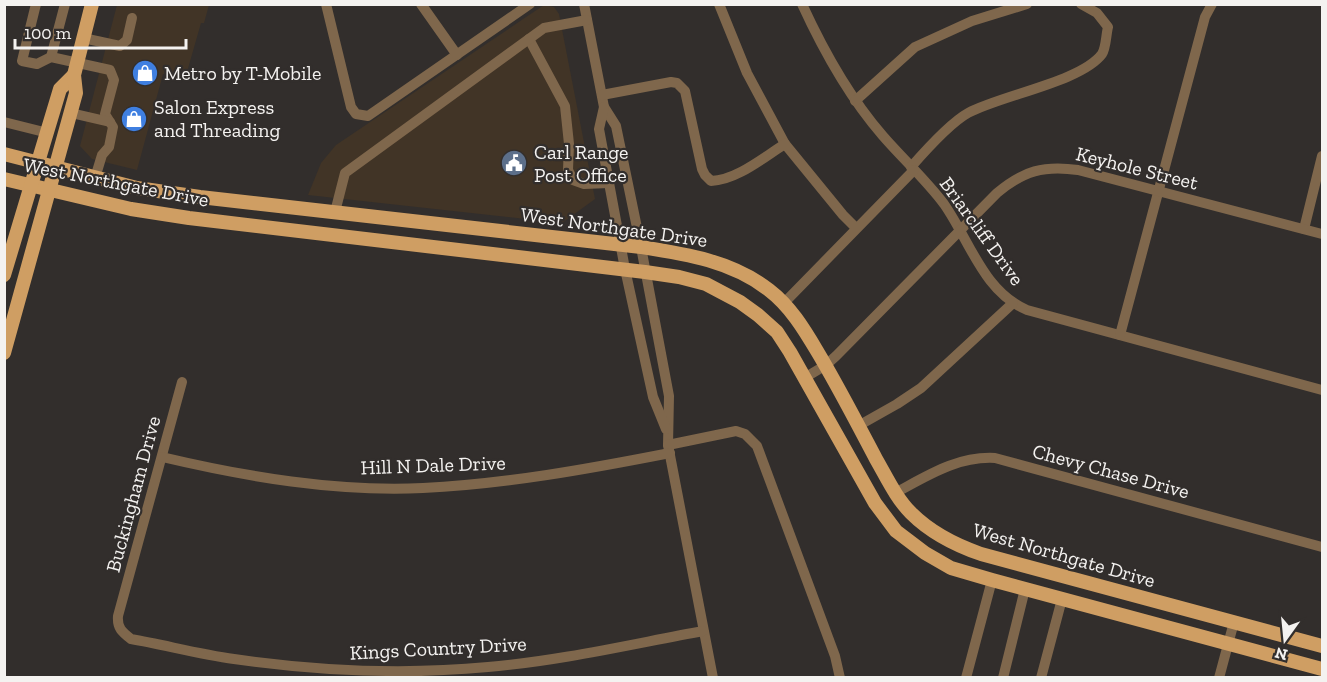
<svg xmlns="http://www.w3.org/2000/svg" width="1327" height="682" font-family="'Zilla Slab',serif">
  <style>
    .commercial { fill: #413426 }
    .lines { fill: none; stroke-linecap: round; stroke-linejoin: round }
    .minor { stroke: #7f674c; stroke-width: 10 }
    .major { stroke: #cf9e63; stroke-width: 14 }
    .labels { text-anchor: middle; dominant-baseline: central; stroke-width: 4.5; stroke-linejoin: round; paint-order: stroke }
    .poi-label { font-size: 20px; fill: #f4f2f0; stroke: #322e2c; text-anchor: start }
    .street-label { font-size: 20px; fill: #f4f2f0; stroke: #322e2c }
  </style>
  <rect width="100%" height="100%" fill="#322e2c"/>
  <!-- commercial -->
  <g class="commercial">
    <polygon points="117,5 209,5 204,23 201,23 185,79 163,74 137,170 92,159 80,146"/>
    <polygon points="544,5 554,7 559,14 595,199 562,223 308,195 321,163 336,145"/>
  </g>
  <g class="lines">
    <!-- minor -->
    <g class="minor">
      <polyline points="36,4 22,61 37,64 51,57 110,70 114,80 105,114 113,127 109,147 102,155 95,178"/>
      <polyline points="326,4 351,107 356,114 368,116 530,4"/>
      <polyline points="421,4 457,55"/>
      <polyline points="584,4 604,107 616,126 641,247 669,396 668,445 713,678"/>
      <polyline points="719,4 747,73 785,144"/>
      <path d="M802 4C824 52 849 97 883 136 903 159 926 180 944 204 970 241 983 291 1027 310L1322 390"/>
      <polyline points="83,38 120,46 127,40 132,18"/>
      <polyline points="529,39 565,106 569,144 568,170 573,180 584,184 609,183"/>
      <polyline points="51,57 65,4"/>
      <path d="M602 95 671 82 677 83 685 91 702 169 705 175 711 181C737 180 764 157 785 144L843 215 856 228"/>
      <polyline points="855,101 915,47 972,21 1027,4"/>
      <polyline points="604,107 599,129 625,269 653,397 666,429"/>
      <polyline points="71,113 110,122"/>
      <polyline points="4,122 48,133"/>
      <path d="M911 167C925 151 950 123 968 113 1001 95 1081 82 1102 54 1106 48 1106 35 1108 27L1097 13 1081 4"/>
      <polyline points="335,212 345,173 544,28 587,20"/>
      <polyline points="1304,229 1322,156"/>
      <polyline points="783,304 914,170"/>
      <polyline points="1120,335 1205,17 1212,4"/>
      <path d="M806 377 826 365 836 356 997 193C1023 171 1044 165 1078 170L1322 234"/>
      <path d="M182 382 118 616C117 628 122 632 131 639 165 645 199 654 234 659 318 671 403 675 488 667 560 661 632 644 703 631"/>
      <polyline points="858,426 897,404 921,388 1013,303"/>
      <polyline points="668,445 736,431 745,434 757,446 835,656 840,678"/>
      <path d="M162 457C247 477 335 492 423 488 506 484 588 469 670 453"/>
      <path d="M895 493C927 476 957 456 995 458L1322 547"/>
      <polyline points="966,678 992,580"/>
      <polyline points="1003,678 1025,589"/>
      <polyline points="1041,678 1062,599"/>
      <polyline points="1219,678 1234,622"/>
    </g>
    <!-- major -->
    <g class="major">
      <path d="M4 154 137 188 200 197 641 247C686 254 732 261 769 290 790 306 804 329 817 351 838 386 857 423 876 459 887 478 896 498 911 513 931 533 955 545 981 554L1322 646"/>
      <polyline points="4,179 131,209 189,218 645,272 679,277 706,284 740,302 758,315 777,332 790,352 875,503 896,531 925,553 951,568 992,580 1322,669"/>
      <polyline points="4,275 60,89 74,75"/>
      <polyline points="4,353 76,93 74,75 92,4"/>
    </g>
  </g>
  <!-- icons -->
  <defs>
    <g id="shop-disc" transform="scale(1.35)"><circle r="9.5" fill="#3f7fe0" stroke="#322e2c"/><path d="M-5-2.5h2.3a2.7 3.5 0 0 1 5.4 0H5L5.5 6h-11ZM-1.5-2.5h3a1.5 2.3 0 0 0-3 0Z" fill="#fff"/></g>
    <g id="civic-disc" transform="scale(1.35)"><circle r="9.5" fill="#5c6f8a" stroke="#322e2c"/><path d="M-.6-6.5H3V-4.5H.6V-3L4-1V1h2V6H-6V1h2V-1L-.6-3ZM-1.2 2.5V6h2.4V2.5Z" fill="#fff"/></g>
  </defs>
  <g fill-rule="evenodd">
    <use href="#shop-disc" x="145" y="73"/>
    <use href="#shop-disc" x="134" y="119"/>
    <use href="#civic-disc" x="514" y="163"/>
  </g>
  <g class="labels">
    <!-- poi labels -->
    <g class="poi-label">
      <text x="164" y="73">Metro by T-Mobile</text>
      <text x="154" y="107">Salon Express<tspan x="154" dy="23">and Threading</tspan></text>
      <text x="534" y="152">Carl Range<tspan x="534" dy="23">Post Office</tspan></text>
    </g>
    <!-- street labels -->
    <g class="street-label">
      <text transform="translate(1137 168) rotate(14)">Keyhole Street</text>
      <text transform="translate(116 182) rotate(11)">West Northgate Drive</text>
      <text transform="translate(614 227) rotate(8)">West Northgate Drive</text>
      <text transform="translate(982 231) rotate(54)">Briarcliff Drive</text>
      <text transform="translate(433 465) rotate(-2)">Hill N Dale Drive</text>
      <text transform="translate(1111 471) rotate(15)">Chevy Chase Drive</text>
      <text transform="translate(133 494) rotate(-75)">Buckingham Drive</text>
      <text transform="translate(1064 555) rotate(16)">West Northgate Drive</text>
      <text transform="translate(438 648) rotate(-3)">Kings Country Drive</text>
    </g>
  </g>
  <!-- border -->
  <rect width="1327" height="682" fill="none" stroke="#f4f2f0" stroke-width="12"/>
  <!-- north arrow -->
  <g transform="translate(1285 640) rotate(195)" stroke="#322e2c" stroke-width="4.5" paint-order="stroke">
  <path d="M0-4.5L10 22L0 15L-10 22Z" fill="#f4f2f0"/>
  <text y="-9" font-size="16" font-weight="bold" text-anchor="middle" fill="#f4f2f0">N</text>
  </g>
  <!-- scale -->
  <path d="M15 39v9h171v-9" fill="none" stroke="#f4f2f0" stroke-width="3"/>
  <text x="24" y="39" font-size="18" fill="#f4f2f0" stroke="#322e2c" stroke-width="4.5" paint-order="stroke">100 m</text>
</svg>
